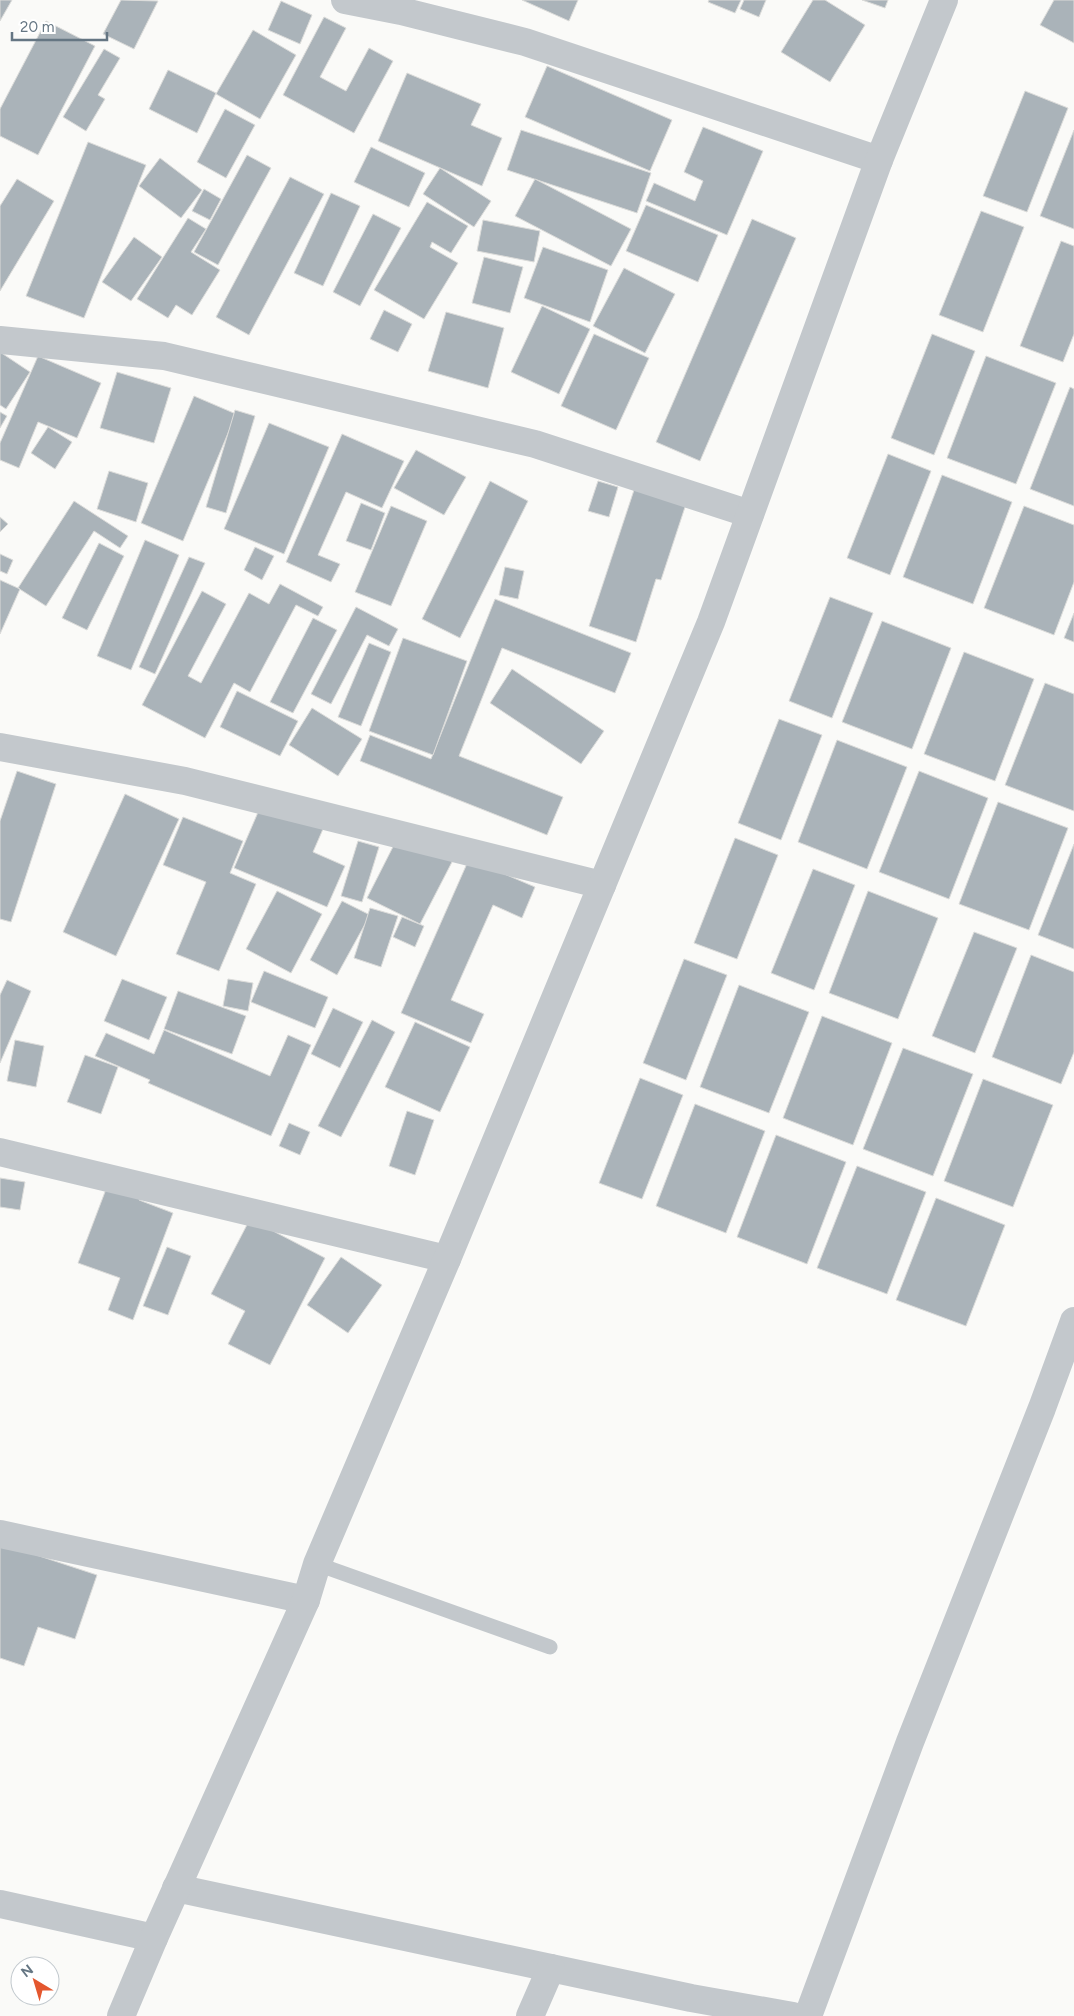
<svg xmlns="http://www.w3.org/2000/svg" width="1074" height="2016" font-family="Figtree,sans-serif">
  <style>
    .building { fill: #aab3b9; stroke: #dcdcda }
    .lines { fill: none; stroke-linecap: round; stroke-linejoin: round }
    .service { stroke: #c3c8cc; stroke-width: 15 }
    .minor { stroke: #c3c8cc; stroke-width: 28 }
    .tertiary { stroke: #c3c8cc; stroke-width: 28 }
  </style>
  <rect width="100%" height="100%" fill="#fafaf8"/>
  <!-- building -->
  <g class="building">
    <polygon points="0,0 12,0 0,21"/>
    <polygon points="121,0 158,1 134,49 103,34"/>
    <polygon points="522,0 578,0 569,21"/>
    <polygon points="709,0 741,0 735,13 708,2"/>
    <polygon points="744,0 766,0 759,17 740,9"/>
    <polygon points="813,0 825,0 865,25 830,82 781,52"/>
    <polygon points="862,0 888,0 885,8"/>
    <polygon points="1054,0 1074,0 1074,43 1040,25"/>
    <polygon points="281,1 312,15 300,44 268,30"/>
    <polygon points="324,17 346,28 320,77 346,91 369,48 393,61 354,133 283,95"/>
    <polygon points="46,21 95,46 38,155 0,136 0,109"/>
    <polygon points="253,30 296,55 260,119 216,94"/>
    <polygon points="104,49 120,58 98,95 105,99 86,131 63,117"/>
    <polygon points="547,66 672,120 650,171 525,117"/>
    <polygon points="168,70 216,93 197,133 149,109"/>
    <polygon points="407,73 481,104 471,125 502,138 482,186 378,141"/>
    <polygon points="1025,91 1068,108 1027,212 983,196"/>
    <polygon points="225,109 255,125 226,178 197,162"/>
    <polygon points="703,127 763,151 727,235 646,201 654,183 695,201 703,181 684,172"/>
    <polygon points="521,130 651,173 637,213 507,170"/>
    <polygon points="1074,130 1074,229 1040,216"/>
    <polygon points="88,142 146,165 84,318 26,296"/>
    <polygon points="371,147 425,173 409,207 354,182"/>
    <polygon points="247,155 271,168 218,265 194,252"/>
    <polygon points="160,158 202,190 181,218 139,186"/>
    <polygon points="440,168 491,201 474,227 423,194"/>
    <polygon points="290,177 324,194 249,335 216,317"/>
    <polygon points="17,179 54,201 0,291 0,206"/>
    <polygon points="535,179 631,229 611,266 515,216"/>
    <polygon points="204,189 221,199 210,220 192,211"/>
    <polygon points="331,193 360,206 323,286 294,273"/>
    <polygon points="427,202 468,226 451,253 432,242 430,247 458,263 424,319 374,290"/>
    <polygon points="646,205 718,235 698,282 626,251"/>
    <polygon points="981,211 1024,227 983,332 939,315"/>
    <polygon points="373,214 401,228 360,306 333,292"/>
    <polygon points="188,218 206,229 191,252 220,270 192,315 176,305 168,318 137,299"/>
    <polygon points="752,219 796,238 700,461 656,442"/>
    <polygon points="483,220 540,231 534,262 477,251"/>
    <polygon points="134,237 162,257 131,301 102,282"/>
    <polygon points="1061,241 1074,246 1074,334 1063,362 1020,346"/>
    <polygon points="543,247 608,270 590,322 524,298"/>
    <polygon points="484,257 523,267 510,313 472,303"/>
    <polygon points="624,268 675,294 645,353 593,326"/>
    <polygon points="542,306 590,329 559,394 511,372"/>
    <polygon points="384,310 412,324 398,352 370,339"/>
    <polygon points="446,312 504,328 488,388 428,371"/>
    <polygon points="594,334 649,358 616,430 561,406"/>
    <polygon points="932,334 975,351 934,455 891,438"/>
    <polygon points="0,352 30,372 6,409 0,405"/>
    <polygon points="38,356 101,383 77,438 38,422 19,468 0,460 0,443"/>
    <polygon points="986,356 1056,383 1016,484 947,458"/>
    <polygon points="117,372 171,388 154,443 100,428"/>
    <polygon points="1070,387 1074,389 1074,506 1030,489"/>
    <polygon points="194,396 236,414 183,541 141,523"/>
    <polygon points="235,410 255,416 226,513 206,507"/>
    <polygon points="0,412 7,416 0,428"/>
    <polygon points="269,423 329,447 284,554 224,529"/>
    <polygon points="48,427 72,442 55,469 31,453"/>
    <polygon points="342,434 404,461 382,508 346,492 318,555 340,564 331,582 286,562"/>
    <polygon points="416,450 466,477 444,515 394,488"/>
    <polygon points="888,454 931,471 890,575 847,558"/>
    <polygon points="109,471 148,483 136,522 97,509"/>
    <polygon points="942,475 1012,502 973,604 903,577"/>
    <polygon points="490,481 528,501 460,638 422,619"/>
    <polygon points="598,481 618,487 609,517 588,511"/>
    <polygon points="636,484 687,501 661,580 656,579 636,642 589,626"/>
    <polygon points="74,501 128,536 120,548 94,531 46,606 18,588"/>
    <polygon points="361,503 385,513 371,550 346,541"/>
    <polygon points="391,506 427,521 391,606 355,592"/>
    <polygon points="1024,506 1074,525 1074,582 1054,635 984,608"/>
    <polygon points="0,517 8,524 0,532"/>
    <polygon points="145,540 179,555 131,670 97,656"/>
    <polygon points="99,543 124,556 87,630 62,618"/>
    <polygon points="255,547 274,556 262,580 244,570"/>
    <polygon points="0,554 13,560 7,574 0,571"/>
    <polygon points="189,557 205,563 155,674 139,667"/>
    <polygon points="505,567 524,571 518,599 499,595"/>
    <polygon points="0,580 20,589 0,634"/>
    <polygon points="280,584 323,607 318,616 296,605 250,692 234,683 205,738 142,705 202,591 226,604 188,676 201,683 249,593 269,604"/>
    <polygon points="830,597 873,613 832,718 789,701"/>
    <polygon points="495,599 631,653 615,693 502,648 459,756 563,797 547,835 360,761 370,735 431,759"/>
    <polygon points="356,607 398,629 389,646 367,635 331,704 311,694"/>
    <polygon points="1074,613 1074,642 1064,638"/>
    <polygon points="313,618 337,630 293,713 270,702"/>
    <polygon points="882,621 951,648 912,749 842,722"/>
    <polygon points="403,638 467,661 433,755 369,731"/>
    <polygon points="369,643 391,652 361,726 338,717"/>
    <polygon points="964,652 1034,679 995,781 924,754"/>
    <polygon points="512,669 604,731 581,764 490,703"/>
    <polygon points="1045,683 1074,694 1074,811 1005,785"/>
    <polygon points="237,691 298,721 280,756 220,727"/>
    <polygon points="312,708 362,739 338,776 289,745"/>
    <polygon points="779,719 822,735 781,840 738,823"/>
    <polygon points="837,740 907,767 867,869 798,842"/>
    <polygon points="17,771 56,784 11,922 0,919 0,821"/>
    <polygon points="919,771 988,798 949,899 879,872"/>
    <polygon points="125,794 179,819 116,956 63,932"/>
    <polygon points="998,802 1068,828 1029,930 959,904"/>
    <polygon points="262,803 323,829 313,852 345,866 327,907 234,868"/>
    <polygon points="183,817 243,841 230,873 256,884 219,971 176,954 206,882 163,865"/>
    <polygon points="400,833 453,860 420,924 367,898"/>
    <polygon points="735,838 778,855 737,959 694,943"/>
    <polygon points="358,841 379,847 362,902 341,896"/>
    <polygon points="1074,844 1074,949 1038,935"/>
    <polygon points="469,859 535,887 522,918 493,905 451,1000 484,1014 471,1043 401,1013"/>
    <polygon points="813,869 855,885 814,990 771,973"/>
    <polygon points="277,891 322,914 291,973 246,949"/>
    <polygon points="868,891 938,918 898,1019 829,993"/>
    <polygon points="342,901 370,915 337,975 310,960"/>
    <polygon points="370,908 398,916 381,967 354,958"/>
    <polygon points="402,917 424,926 415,947 393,937"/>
    <polygon points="974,932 1017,948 975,1053 932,1036"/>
    <polygon points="1031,955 1074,972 1074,1052 1061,1084 992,1057"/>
    <polygon points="684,959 727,975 686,1080 643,1063"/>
    <polygon points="264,971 328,997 315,1028 251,1002"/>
    <polygon points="122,979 167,997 149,1040 104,1021"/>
    <polygon points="228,979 253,983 248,1011 223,1006"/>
    <polygon points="7,980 31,991 0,1063 0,995"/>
    <polygon points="739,985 809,1012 769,1113 700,1087"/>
    <polygon points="178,991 246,1016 232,1054 164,1029"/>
    <polygon points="333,1008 363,1022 340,1068 311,1054"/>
    <polygon points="822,1016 892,1043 853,1145 783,1118"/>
    <polygon points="372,1020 395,1032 341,1137 318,1126"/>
    <polygon points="415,1022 470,1047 440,1112 385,1087"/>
    <polygon points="164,1030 270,1076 288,1035 311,1045 271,1136 148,1083 150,1080 95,1056 106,1033 154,1054"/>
    <polygon points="15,1040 44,1046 36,1087 7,1081"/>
    <polygon points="903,1048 973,1074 933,1176 863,1149"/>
    <polygon points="85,1055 118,1067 101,1114 67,1102"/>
    <polygon points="640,1078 683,1095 642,1199 599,1183"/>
    <polygon points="983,1079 1053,1105 1013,1207 944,1181"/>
    <polygon points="695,1104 765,1131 726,1233 656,1206"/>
    <polygon points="407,1111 434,1120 415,1175 389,1166"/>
    <polygon points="289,1123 310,1132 300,1155 279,1146"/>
    <polygon points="776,1135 846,1162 807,1264 737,1237"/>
    <polygon points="857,1166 926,1192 887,1294 817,1268"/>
    <polygon points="111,1176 143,1188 139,1200 173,1213 133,1320 108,1310 120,1278 78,1263"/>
    <polygon points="0,1178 25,1182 20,1210 0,1207"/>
    <polygon points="936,1198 1005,1225 966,1326 896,1300"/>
    <polygon points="250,1219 325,1258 270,1365 228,1344 245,1311 211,1294"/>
    <polygon points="167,1247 191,1256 168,1315 143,1306"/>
    <polygon points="341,1257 382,1285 348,1333 307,1305"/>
    <polygon points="0,1543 97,1575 75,1639 38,1627 24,1666 0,1658"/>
  </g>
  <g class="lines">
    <!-- service -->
    <polyline class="service" points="317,1564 550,1647"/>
    <!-- minor -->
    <g class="minor">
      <polyline points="345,0 401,11 525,42 879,160"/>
      <polyline points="0,340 164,356 535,444 750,514"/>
      <polyline points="0,747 185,781 602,885"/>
      <polyline points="0,1152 447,1259"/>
      <polyline points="0,1534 306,1600"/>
      <polyline points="176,1888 691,1998 793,2016"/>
      <polyline points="0,1904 154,1938"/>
      <polyline points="530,2016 551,1968"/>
      <polyline points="808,2016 910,1742 1042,1408 1074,1321"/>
    </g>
    <!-- tertiary -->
    <polyline class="tertiary" points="121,2016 154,1938 306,1600 317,1564 447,1259 711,622 879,160 944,0"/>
  </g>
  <!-- north arrow -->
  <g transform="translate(35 1981) rotate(322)"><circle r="24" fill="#ffffff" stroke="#c1c8cd"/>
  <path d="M0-4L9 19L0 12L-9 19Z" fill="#e4572e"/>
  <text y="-8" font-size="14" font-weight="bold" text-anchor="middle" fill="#657683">N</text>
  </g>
  <!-- scale -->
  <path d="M12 32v8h95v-8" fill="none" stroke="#657683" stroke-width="2.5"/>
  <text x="20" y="32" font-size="15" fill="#657683" stroke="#ffffff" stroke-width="4" paint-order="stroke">20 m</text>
</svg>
